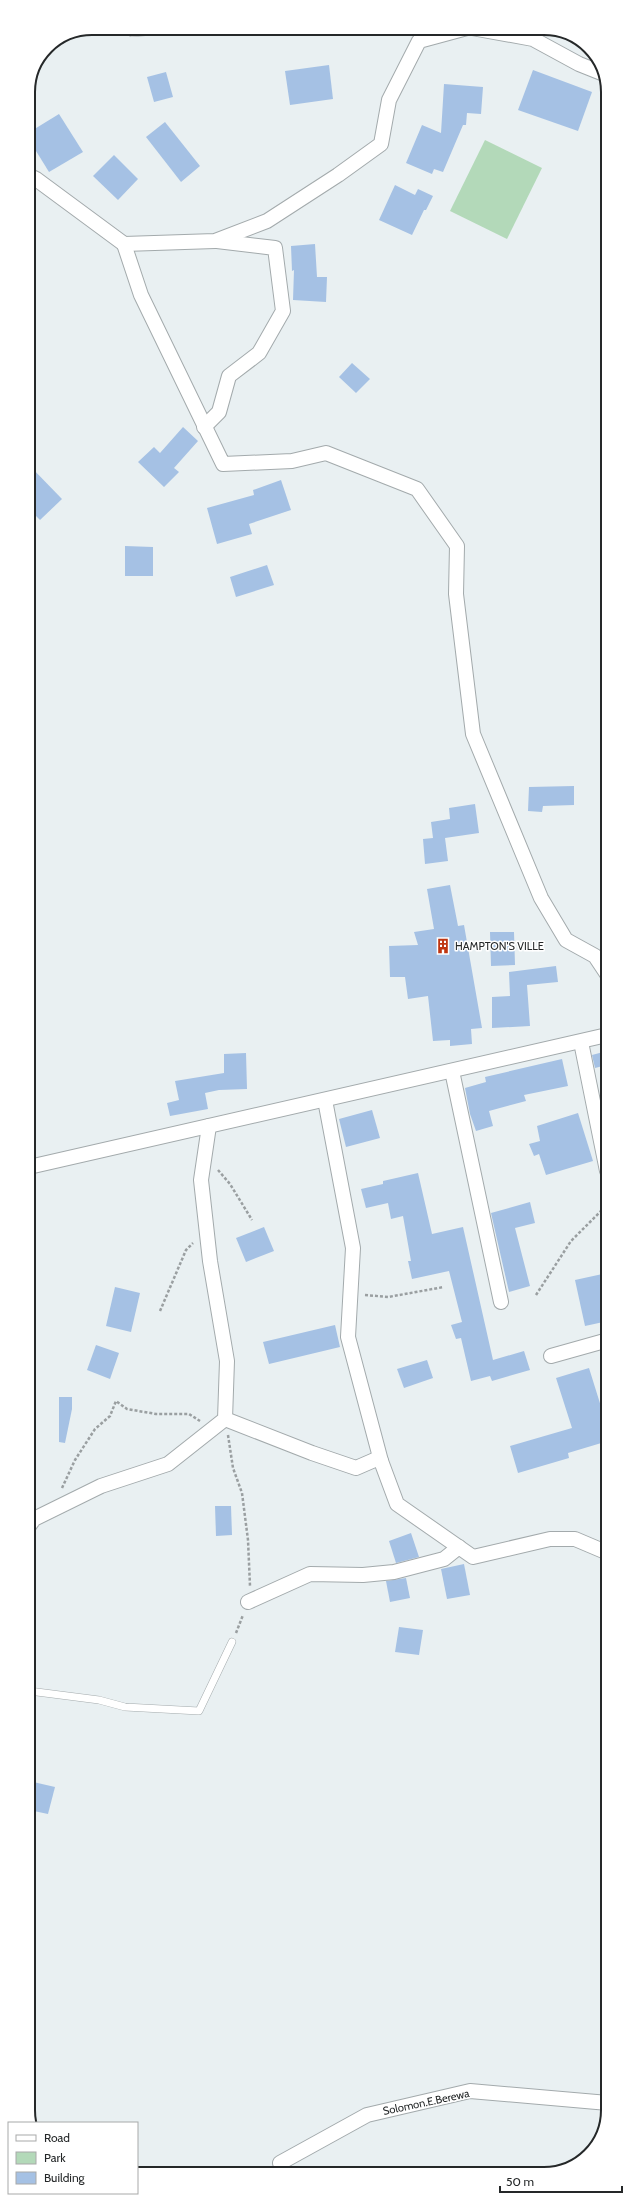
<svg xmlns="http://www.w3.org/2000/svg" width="636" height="2202" font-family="Cabin,sans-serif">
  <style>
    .green { fill: #b3d9b9 }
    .building { fill: #a5c1e4 }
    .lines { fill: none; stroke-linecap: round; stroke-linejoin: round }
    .service-casing { stroke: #a3aaac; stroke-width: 8 }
    .minor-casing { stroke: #a3aaac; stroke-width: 16 }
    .path { stroke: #9a9fa1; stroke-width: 2.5; stroke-dasharray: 3 2; stroke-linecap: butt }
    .service { stroke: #fff; stroke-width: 7 }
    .minor { stroke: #fff; stroke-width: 14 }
    .labels { text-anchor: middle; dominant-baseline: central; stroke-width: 3; stroke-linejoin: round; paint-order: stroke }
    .poi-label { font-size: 11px; fill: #252829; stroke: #fff; text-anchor: start }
    .street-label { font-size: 11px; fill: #252829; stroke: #fff }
    .rim { fill: none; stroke: #252829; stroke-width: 2 }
  </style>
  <rect width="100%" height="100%" fill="#e9f0f2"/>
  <!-- green -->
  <polygon class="green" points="485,140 542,168 507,239 450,211"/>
  <!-- building -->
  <g class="building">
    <polygon points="329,65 333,99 290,105 285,71"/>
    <polygon points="533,70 592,92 578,131 518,110"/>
    <polygon points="166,72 173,97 154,102 147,77"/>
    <polygon points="444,84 483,87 481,114 467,113 466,125 463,125 443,172 434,169 432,174 406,163 422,125 441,133"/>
    <polygon points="59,114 83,152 49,172 28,138 28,133"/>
    <polygon points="165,122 200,166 181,182 146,137"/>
    <polygon points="114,155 138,179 118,200 93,176"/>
    <polygon points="395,185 415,195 418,189 433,196 426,210 424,210 412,235 379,220"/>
    <polygon points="315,244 317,277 327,277 326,302 293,300 294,270 292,271 291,246"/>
    <polygon points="352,363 370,379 356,393 339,377"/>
    <polygon points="183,427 198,441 174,468 179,472 164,487 138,462 154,447 160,453"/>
    <polygon points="28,464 62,499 40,520 28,508"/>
    <polygon points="281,480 291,510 249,524 252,534 217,544 207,508 254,495 253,490"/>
    <polygon points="125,546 153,547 153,576 125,576"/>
    <polygon points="267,565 274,585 236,597 230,577"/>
    <polygon points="574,786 574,805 543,806 542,812 528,811 529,787"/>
    <polygon points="475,804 479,833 445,838 448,861 425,864 423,839 433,838 431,822 450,819 449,808"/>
    <polygon points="450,885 458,926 464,925 482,1028 471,1029 472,1044 450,1046 450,1040 433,1041 428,996 408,999 405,977 390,977 389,946 418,945 414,932 434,929 427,889"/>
    <polygon points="490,932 514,932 515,965 491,966"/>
    <polygon points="556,966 558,982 527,985 530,1026 492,1028 492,997 510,996 509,972"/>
    <polygon points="607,1051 607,1065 595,1068 592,1055"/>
    <polygon points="246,1053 247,1089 219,1090 205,1093 208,1109 170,1116 167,1103 179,1100 175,1081 224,1073 224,1054"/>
    <polygon points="562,1059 568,1086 524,1095 526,1101 489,1111 493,1126 476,1131 470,1114 465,1088 486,1082 485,1077"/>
    <polygon points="372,1110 380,1138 346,1147 339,1119"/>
    <polygon points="578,1113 593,1161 546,1175 539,1154 534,1156 529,1144 540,1141 537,1126"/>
    <polygon points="418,1173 432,1234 463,1227 493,1360 524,1351 530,1370 492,1381 490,1376 471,1381 461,1338 456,1339 451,1325 462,1322 449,1271 412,1279 408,1261 411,1261 403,1216 391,1219 388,1203 366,1208 361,1189 383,1184 383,1181"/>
    <polygon points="530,1202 535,1223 515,1228 530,1286 509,1292 491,1213"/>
    <polygon points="264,1227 274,1251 246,1262 236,1238"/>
    <polygon points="607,1273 608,1321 585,1326 575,1280"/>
    <polygon points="115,1287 140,1293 131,1332 106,1326"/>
    <polygon points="335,1325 340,1347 269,1364 263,1342"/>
    <polygon points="96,1345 119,1353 110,1379 87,1370"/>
    <polygon points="427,1360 433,1378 404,1388 397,1369"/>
    <polygon points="589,1368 608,1429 608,1441 568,1453 569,1458 518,1473 510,1446 572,1428 556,1378"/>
    <polygon points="59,1397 72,1397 72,1409 65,1443 59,1442"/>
    <polygon points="215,1506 231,1506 232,1535 216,1536"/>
    <polygon points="411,1533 419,1557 396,1563 389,1541"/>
    <polygon points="464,1564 470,1595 447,1599 441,1569"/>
    <polygon points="406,1578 410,1598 390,1602 386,1581"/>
    <polygon points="399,1627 423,1630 419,1655 395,1652"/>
    <polygon points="29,1781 55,1787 48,1814 29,1810"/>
  </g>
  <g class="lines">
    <!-- service casing -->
    <g class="service-casing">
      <g id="service">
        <polyline points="119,28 132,33 198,28"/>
        <polyline points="29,1691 99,1700 125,1707 199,1711 232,1642"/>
      </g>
    </g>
    <!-- minor casing -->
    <g class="minor-casing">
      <g id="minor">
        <polyline points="472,28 533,39 579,64 604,74"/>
        <polyline points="28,175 36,179 124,244 215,241 267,221 338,175 381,144 389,100 419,41 467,28"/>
        <polyline points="124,244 141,295 223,464 292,461 326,453 417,489 457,546 456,594 473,734 541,898 566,940 595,956 607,974"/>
        <polyline points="204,427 219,412 229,376 259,353 283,311 275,248 217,241"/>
        <polyline points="581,1042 607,1171"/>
        <polyline points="452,1071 501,1302"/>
        <polyline points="325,1100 353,1248 348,1337 381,1461 397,1504 473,1557 550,1539 575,1539 608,1553"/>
        <polyline points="29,1167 607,1035"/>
        <polyline points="551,1356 608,1340"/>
        <polyline points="225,1419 312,1453 356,1468 379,1458 381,1461"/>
        <polyline points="29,1526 34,1519 101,1486 168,1464 225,1419 227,1361 210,1261 201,1180 209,1126"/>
        <polyline points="248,1602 310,1574 363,1575 394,1572 444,1559 459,1547"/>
        <polyline points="280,2163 367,2115 470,2091 608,2103"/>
      </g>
    </g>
    <!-- path -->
    <g class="path">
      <polyline points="218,1170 230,1184 252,1220"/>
      <polyline points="365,1295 388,1297 444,1287"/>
      <polyline points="536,1295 571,1241 607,1205"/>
      <polyline points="160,1311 186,1250 193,1243"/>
      <polyline points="228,1435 233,1468 242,1493 248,1540 250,1586"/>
      <polyline points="62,1488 75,1460 95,1429 110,1416 116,1401 127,1409 156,1414 189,1414 200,1421"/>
      <polyline points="236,1633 243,1615"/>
    </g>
    <!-- service -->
    <use href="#service" class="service"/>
    <!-- minor -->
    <use href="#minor" class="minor"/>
  </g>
  <!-- icons -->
  <defs>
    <g id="building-bare" transform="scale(1.2)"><path d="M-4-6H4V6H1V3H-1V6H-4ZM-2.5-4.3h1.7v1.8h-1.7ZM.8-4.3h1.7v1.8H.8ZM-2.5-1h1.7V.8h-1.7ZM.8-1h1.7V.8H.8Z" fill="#bf3511" stroke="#fff" stroke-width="2.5" paint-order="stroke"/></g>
  </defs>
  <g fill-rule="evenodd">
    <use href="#building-bare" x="443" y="946"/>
  </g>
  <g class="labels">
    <!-- poi labels -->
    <g class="poi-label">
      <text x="455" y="946">HAMPTON'S VILLE</text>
    </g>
    <!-- street labels -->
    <g class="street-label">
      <text transform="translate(426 2102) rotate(-12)">Solomon.E.Berewa</text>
    </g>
  </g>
  <!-- crop -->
  <path d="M0 0H636V2202H0ZM92 35H544A57 57 0 0 1 601 92V2110A57 57 0 0 1 544 2167H92A57 57 0 0 1 35 2110V92A57 57 0 0 1 92 35Z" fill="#fff" fill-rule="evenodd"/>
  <path class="rim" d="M92 35H544A57 57 0 0 1 601 92V2110A57 57 0 0 1 544 2167H92A57 57 0 0 1 35 2110V92A57 57 0 0 1 92 35Z"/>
  <!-- legend -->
  <rect x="8" y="2122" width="130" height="72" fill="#ffffff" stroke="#a8a9a9"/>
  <rect x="16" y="2135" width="20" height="6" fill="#ffffff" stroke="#a8a9a9"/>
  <text x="44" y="2142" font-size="12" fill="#252829">Road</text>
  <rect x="16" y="2152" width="20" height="12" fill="#b3d9b9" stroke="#a8a9a9"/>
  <text x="44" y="2162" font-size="12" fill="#252829">Park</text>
  <rect x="16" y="2172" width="20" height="12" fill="#a5c1e4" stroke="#a8a9a9"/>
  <text x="44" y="2182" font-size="12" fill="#252829">Building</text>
  <!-- scale -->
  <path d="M500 2186v6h122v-6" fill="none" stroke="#252829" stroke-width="2"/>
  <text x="506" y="2186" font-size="12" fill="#252829" stroke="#ffffff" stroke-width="3" paint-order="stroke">50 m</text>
</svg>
